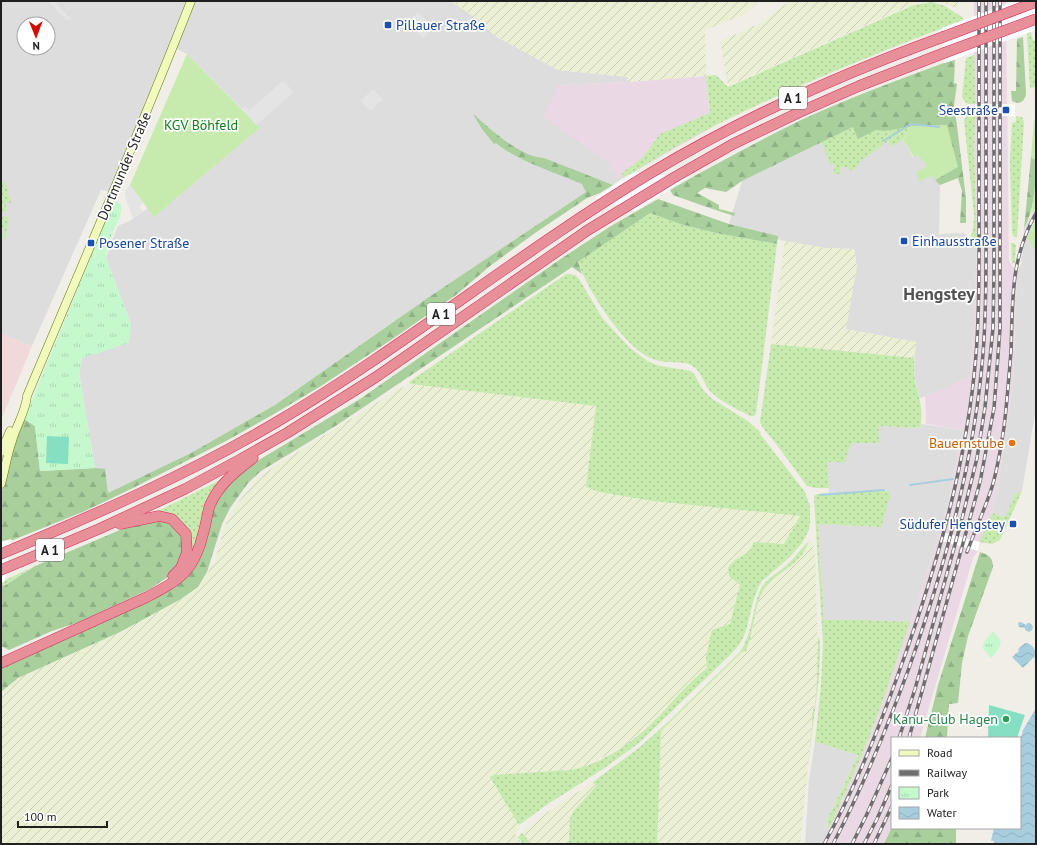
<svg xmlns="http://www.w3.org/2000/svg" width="1037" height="845" font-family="'PT Sans',sans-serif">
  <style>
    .residential { fill: #dedddd; fill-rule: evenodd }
    .commercial { fill: #f1d9d7 }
    .industrial { fill: #ead9e5 }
    .farmland { fill: url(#farmland-furrows) }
    .grass { fill: url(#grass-dots) }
    .forest { fill: url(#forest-firs) }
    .park { fill: url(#park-tufts) }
    .garden { fill: #c7eaae }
    .pitch { fill: #86dfc2 }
    .parking { fill: #e4e4e4 }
    .water { fill: url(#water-waves) }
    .pier { fill: #fff }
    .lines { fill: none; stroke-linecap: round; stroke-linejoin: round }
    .stream { stroke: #a8cede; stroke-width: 2 }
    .secondary-casing { stroke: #657906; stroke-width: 9 }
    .highway-casing { stroke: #da285a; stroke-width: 11 }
    .secondary { stroke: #f2f9bc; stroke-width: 8 }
    .highway { stroke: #e7909a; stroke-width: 10 }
    .rail-casing { stroke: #6e6e6e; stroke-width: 3.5 }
    .rail { stroke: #fff; stroke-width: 2; stroke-dasharray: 6; stroke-linecap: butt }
    .highway-bridge-casing { stroke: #da285a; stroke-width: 11; stroke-linecap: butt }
    .highway-bridge { stroke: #e7909a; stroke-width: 10 }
    .transit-dot { fill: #1a4fb4; stroke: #fff; stroke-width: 1.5 }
    .food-dot { fill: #e8710a; stroke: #fff; stroke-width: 1.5 }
    .leisure-dot { fill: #2e9e5b; stroke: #fff; stroke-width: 1.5 }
    .labels { text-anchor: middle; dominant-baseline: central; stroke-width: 3.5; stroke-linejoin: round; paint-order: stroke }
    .shield { fill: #fff; stroke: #636363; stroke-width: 1 }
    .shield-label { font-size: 13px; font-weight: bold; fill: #202020 }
    .transit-label { font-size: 14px; fill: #164399; stroke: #fff; text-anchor: start }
    .park-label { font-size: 14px; fill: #0d801e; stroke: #fff }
    .street-label { font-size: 14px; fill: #202020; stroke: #fff }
    .food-label { font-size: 14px; fill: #c56008; stroke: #fff; text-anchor: end }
    .leisure-label { font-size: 14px; fill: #27864d; stroke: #fff; text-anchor: end }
    .district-label { font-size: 18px; font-weight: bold; fill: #535353; stroke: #fff }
  </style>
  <defs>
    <pattern id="farmland-furrows" width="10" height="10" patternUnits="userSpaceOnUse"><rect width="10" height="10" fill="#ebefd3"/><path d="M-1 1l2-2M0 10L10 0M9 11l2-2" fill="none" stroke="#c9cdb5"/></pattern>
    <pattern id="grass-dots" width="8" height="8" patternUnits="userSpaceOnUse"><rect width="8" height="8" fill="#c7eaae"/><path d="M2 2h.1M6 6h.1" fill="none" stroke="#abc895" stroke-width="1.8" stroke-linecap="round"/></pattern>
    <pattern id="forest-firs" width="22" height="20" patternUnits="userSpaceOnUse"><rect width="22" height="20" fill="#a8cf9c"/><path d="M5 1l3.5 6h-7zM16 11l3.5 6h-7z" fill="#90b186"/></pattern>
    <pattern id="park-tufts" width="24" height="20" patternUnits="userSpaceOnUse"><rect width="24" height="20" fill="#c5f9cd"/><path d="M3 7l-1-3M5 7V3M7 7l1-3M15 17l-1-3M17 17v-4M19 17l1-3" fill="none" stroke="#a9d5b0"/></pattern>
    <pattern id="water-waves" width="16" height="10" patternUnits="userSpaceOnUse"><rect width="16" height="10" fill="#a8cede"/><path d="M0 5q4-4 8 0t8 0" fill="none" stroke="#90b1be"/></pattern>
  </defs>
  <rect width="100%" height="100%" fill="#f1eee7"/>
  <!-- residential -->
  <g class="residential">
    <path d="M1 1H451L480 21 495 36 558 70 627 77 628 82 559 85 612 164 610 170 623 178 600 193 586 192 429 297 275 405 191 453 108 493 105 470 95 468 79 373 82 358 131 324 106 258 113 238 118 226 133 219 148 208 154 217 260 128 256 125 293 92 283 81 249 111 245 107 242 109 187 54 173 47 112 192 101 190 32 346 1 334ZM24 24H48V48H24Z"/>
    <polygon points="854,127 884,143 888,141 892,147 903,140 913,157 918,155 927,166 920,181 932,175 940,185 939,234 964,233 977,242 974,327 970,377 953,385 954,386 920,398 915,379 914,367 916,342 845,329 857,266 854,249 826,248 785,241 777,239 778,236 729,224 742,181"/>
    <polygon points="1027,238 1034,250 1036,250 1036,408 1022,491 1015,494 1005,517 992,513 998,486 1013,384 1017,272 1021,265 1023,247"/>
    <polygon points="921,424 963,430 949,498 933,553 910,622 866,620 824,620 818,524 881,527 887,490 829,493 827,462 851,443 879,426 920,428"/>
    <polygon points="815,742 858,755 827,820 828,831 821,844 805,844 809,780"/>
  </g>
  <!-- commercial -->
  <polygon class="commercial" points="1,334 32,346 1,420"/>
  <!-- industrial -->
  <g class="industrial">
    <polygon points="974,1 1006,1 1009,261 1017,272 1013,384 998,486 992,513 978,551 973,558 920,738 892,738 892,827 884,844 821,844 828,831 862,755 881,706 933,553 949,498 963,430 926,424 925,396 953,386 953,385 970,377 974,327 977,242 974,151"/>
    <polygon points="706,76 711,128 623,178 609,170 611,164 543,117 559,85 628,82"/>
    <polygon points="1036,207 1036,218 1023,247 1024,229"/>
  </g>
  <!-- farmland -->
  <g class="farmland">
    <polygon points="451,1 759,1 745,14 705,30 706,76 628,82 627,77 558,70 495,36 480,21"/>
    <polygon points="790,1 920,1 728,86 720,41 761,23"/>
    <polygon points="937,1 958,1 958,9 943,3"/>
    <polygon points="785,241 826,248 854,249 857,266 846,329 916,342 914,358 771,344"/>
    <polygon points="409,382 411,384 596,406 586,487 599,492 653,501 800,516 784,544 754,542 749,552 735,560 729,576 740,585 730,624 706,657 707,668 698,675 651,724 624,746 582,768 571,770 494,775 491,777 519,825 520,829 515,834 523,844 1,844 1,692 18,678 120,632 181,599 198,587 206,577 212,564 214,564 224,528 236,505 255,481 272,468 400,388 405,387 406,392 408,391 407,384"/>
    <polygon points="809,541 812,543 815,550 818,661 816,697 812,714 812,727 800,844 657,844 661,731 742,652 746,651 752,632 758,602 763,591 773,581 790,568 806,549"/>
    <polygon points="593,782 596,786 573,812 570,818 569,844 531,844 522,833 543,815"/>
  </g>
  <!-- grass -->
  <g class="grass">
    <polygon points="1025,1 1027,1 1031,33 1033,40 1036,42 1036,87 1030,88"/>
    <path d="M932 2 945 6 962 17 963 20C878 53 794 86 712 127 682 142 653 161 623 178L622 173 642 158 660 134 710 113 706 76 716 75 728 87 914 5Z"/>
    <path d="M974 55 975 104C967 104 965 104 962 96L966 58Z"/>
    <polygon points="967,116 975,116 974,151 977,242 970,238 973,230 974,215 964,120"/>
    <polygon points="1016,116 1022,117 1024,122 1017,237 1014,237 1012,233 1010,161 1012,123 1016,122"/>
    <polygon points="910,126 903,140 892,147 888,141 858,163 859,165 852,171 846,167 841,167 840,174 833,174 835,165 830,164 822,142 854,127 858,139 876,130 885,131"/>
    <polygon points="1,180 5,182 11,203 6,202 6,213 1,211"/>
    <path d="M650 213 680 224 716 233 777 244 756 414 754 416H750C737 409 721 402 711 392 704 385 702 373 694 367 687 361 676 363 668 362 662 362 655 360 650 358 622 344 588 291 578 262Z"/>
    <polygon points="3,216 9,217 5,239 2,239 4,229 1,228 1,217"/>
    <polygon points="1011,243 1014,243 1016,245 1015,262 1012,264"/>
    <path d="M566 274 575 275 579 279 603 319 630 348 649 362 660 366 691 371 694 374 703 390 711 398 749 422 761 433 760 434 805 492 810 506V523L809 530 802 543 790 557 762 581 758 588 753 602 746 631 741 642 733 652 639 743 606 767 545 806 519 825 490 777 494 775 571 770C601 764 629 745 651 724 670 706 686 684 707 668L706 657 712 630 730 624 740 585 729 576 728 567 735 560 749 552 754 542 784 544 800 516 653 501 599 492 586 487 596 406 411 384 409 382Z"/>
    <path d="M771 344 914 358C914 365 914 373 915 381 919 396 924 412 920 428L879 426V443H851L845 462H827L829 488H816L807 486 777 445 763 428 760 422Z"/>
    <polygon points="222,479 193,556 156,512"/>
    <polygon points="884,490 888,491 890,496 881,527 818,524 824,620 866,620 910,622 881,706 862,755 828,831 827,820 836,802 858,755 815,742 821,685 823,643 814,498 814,496 817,494"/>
    <polygon points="1022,491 1000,540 992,544 980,542 992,513 1005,517 1015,494"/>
    <path d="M809 541C801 566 775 572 763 591 756 603 755 618 752 630 751 638 748 644 746 651L742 652 661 731 657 844H569L570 818 573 812 596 786 593 782 640 747 669 721 740 652C752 634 752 613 759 593 764 579 780 572 790 562 796 556 802 547 809 541Z"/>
    <polygon points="31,568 1,588 1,582"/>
    <polygon points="818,637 820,640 820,651 819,678 808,764 812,727 812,714 815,705 817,680"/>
    <polygon points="522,833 531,844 523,844 518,837"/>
  </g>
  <!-- forest -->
  <g class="forest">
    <path d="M1023 37 1026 94C1024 102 1020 105 1012 101L1011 91H1016L1017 39Z"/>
    <path d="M955 60 954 83 957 84 953 112 956 118 966 198V223H960L962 191 958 178 940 185 935 180 958 166 914 126 885 131 876 130 858 139 853 127 742 181 726 192 705 188 697 193 719 205V209L735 213 734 216 701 205 673 195 670 190C712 166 755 143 799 121 846 99 895 81 944 63Z"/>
    <path d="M473 114C491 129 519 157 544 158L613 185 600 193 587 198 535 233 490 266 456 295 391 340 321 386 274 414 226 441 131 489 85 511 13 540 1 541V496L11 450 24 419 35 426 40 471 95 468 105 469 108 493 191 453 275 405 429 297 586 192 582 184C556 173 517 161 496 143L494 144 482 129Z"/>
    <path d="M1031 157 1036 160C1036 184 1035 207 1024 229Z"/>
    <polygon points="658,199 729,224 778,236 777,244 716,233 680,224 650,213 578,262 582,274 572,267 337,425 261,471 248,483 230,508 222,524 207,572 198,587 181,599 120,632 18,678 1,692 1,666 186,575 220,493 244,469 360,399 562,258 611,226"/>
    <polygon points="146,519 169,522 181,533 184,553 171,575 150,589 79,622 52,631 9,650 1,646 1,588 35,566"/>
    <path d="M980 552C989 555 993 558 993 567L968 636 962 663 958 703 949 704 947 738H925L938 685Z"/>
    <polygon points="892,827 956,828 956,844 884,844"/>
  </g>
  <!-- park -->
  <g class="park">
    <path d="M117 201 119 204H121C124 215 115 225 112 235 109 243 107 250 106 258L131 324 129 343 82 358 79 373 95 468 40 471 35 426 24 419 113 203Z"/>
    <path d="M993 631C995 634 998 636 1000 639 1003 645 995 654 991 658L983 649C983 641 988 637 993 631Z"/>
  </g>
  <!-- garden -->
  <g class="garden">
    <polygon points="187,54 260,128 154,217 130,185"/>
    <polygon points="1036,118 1036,160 1031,157 1034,120"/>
    <polygon points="947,125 958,167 935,180 932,176 920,181 916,173 927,166 918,155 914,157 903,140 910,126"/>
    <polygon points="1036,181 1036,207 1031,215"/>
    <polygon points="1036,218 1036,250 1034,250 1027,238"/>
  </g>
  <!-- pitch -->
  <g class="pitch">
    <polygon points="47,436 69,437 68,464 46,463"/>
    <polygon points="989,705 1025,715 1017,738 988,738"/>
  </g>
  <!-- parking -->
  <g class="parking">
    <polygon points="48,1 54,1 70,18 67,21"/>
    <polygon points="418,12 434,27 423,38 407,23"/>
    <polygon points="283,81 293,92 256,125 242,109 245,106 249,111"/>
    <polygon points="373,89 383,99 371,111 360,101"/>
    <polygon points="130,185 144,203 139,207 143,212 133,219 125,196 125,191"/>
  </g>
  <!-- water -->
  <g class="water">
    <polygon points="1019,622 1021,622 1026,625 1028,623 1031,624 1033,627 1032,630 1029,632 1025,630 1025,628 1019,627 1018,624"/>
    <path d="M1025 643C1031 643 1036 649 1036 655L1023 668 1012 657 1019 651 1018 649Z"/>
    <polygon points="1036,708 1036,844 994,844 994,841 991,841 994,828 1020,828 1020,742 1023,730"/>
  </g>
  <!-- pier -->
  <g class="pier">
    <polygon points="1015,1 1036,1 1036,30 944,63 942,28"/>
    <rect x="975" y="104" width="40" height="12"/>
    <polygon points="635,172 688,178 635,211 595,198"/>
    <polygon points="942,532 980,542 978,551 939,540"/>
    <polygon points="11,539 5,581 1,583 1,542"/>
  </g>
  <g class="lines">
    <!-- stream -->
    <g class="stream">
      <polyline points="883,141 911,124 939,127"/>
      <polyline points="910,485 953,479"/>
      <polyline points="820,495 884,490"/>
    </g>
    <!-- secondary casing -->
    <g class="secondary-casing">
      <g id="secondary">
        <polyline points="1,452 10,431"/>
        <path d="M1 484C5 470 7 455 12 441 16 426 26 411 27 396 82 265 139 134 191 1"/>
      </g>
    </g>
    <!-- highway casing -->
    <g class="highway-casing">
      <g id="highway">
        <polyline points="120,524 159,516 172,519 186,534 187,552 181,568 173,576"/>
        <path d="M1 554C94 515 187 475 275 423 404 347 520 252 649 174 742 118 841 74 943 37"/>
        <polyline points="1,570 99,529 185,489 241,459 287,433 376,377 588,230 675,177 733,144 800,112 859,86 944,53"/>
        <path d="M1 663 147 597C179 580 194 572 203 534 206 525 207 513 210 505 219 484 236 471 253 458"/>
      </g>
    </g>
    <!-- secondary -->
    <use href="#secondary" class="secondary"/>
    <!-- highway -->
    <use href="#highway" class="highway"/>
    <!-- rail casing -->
    <g class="rail-casing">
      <g id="rail">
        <path d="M967 552C975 530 985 509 992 487 998 467 1001 447 1004 427 1007 402 1009 377 1011 351 1013 299 1010 260 1036 213"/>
        <polyline points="899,738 915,689 962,519 977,458 985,407 993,328 994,273 994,1"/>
        <polyline points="909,738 980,482 994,408 1000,329 1000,1"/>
        <path d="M824 844C855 789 878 731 899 672 936 569 967 464 976 355 980 305 979 256 979 206 979 138 979 69 979 1"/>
        <path d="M833 844C863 787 887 728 909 668 945 566 974 462 983 354 987 304 986 253 986 202 986 135 986 68 986 1"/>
        <polyline points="852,844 867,814 892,758"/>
        <polyline points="864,844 877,819 892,785"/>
        <polyline points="874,844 892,806"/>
      </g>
    </g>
    <!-- rail -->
    <use href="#rail" class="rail"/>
    <!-- highway-bridge casing -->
    <g class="highway-bridge-casing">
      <g id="highway-bridge">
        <polyline points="943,37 1036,2"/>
        <polyline points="944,53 1036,19"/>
      </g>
    </g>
    <!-- highway-bridge -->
    <use href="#highway-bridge" class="highway-bridge"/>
  </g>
  <!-- markers -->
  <g class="transit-dot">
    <rect x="384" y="21" width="8" height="8" rx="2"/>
    <rect x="1002" y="106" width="8" height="8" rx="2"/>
    <rect x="900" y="237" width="8" height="8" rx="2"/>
    <rect x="87" y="239" width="8" height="8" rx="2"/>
    <rect x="1009" y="520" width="8" height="8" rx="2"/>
  </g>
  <circle class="food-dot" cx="1012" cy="443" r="4"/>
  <circle class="leisure-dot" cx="1006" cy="719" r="4"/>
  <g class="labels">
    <!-- shield labels -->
    <g class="shield">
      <rect x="779" y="87" width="28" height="22" rx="3"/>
      <rect x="427" y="303" width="28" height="22" rx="3"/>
      <rect x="36" y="539" width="28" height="22" rx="3"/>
    </g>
    <g class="shield-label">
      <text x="793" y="98">A 1</text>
      <text x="441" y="314">A 1</text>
      <text x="50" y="550">A 1</text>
    </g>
    <!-- transit labels -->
    <g class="transit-label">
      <text x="396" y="25">Pillauer Straße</text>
      <text x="998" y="110" text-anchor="end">Seestraße</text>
      <text x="912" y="241">Einhausstraße</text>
      <text x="99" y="243">Posener Straße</text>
      <text x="1005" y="524" text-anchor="end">Südufer Hengstey</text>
    </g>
    <!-- park labels -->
    <g class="park-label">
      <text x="201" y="125">KGV Böhfeld</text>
    </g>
    <!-- street labels -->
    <g class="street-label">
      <text transform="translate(124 166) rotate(-67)">Dortmunder Straße</text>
    </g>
    <!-- food labels -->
    <g class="food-label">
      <text x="1004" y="443">Bauernstube</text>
    </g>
    <!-- leisure labels -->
    <g class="leisure-label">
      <text x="998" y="719">Kanu-Club Hagen</text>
    </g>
    <!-- district labels -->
    <g class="district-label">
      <text x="939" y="293">Hengstey</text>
    </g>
  </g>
  <!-- border -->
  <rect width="1037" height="845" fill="none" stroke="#202020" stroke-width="4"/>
  <!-- legend -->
  <rect x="891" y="737" width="130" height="92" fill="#ffffff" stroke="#a6a6a6"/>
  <rect x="899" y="750" width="20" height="6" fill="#f2f9bc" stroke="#a6a6a6"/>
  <text x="927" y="757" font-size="12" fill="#202020">Road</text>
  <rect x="899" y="770" width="20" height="6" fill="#6e6e6e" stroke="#a6a6a6"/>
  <text x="927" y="777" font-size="12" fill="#202020">Railway</text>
  <rect x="899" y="787" width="20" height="12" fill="url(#park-tufts)" stroke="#a6a6a6"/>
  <text x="927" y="797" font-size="12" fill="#202020">Park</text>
  <rect x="899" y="807" width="20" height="12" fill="url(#water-waves)" stroke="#a6a6a6"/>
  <text x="927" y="817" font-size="12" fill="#202020">Water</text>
  <!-- north arrow -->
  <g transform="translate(36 36) rotate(179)"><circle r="19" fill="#ffffff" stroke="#a6a6a6"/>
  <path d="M0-3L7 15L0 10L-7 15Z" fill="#cf0f02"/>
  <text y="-6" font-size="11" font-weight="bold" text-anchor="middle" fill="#202020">N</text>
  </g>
  <!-- scale -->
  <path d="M18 821v6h89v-6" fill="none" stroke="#202020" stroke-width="2"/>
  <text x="24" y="821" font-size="12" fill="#202020" stroke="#ffffff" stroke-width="3" paint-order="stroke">100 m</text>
</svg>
